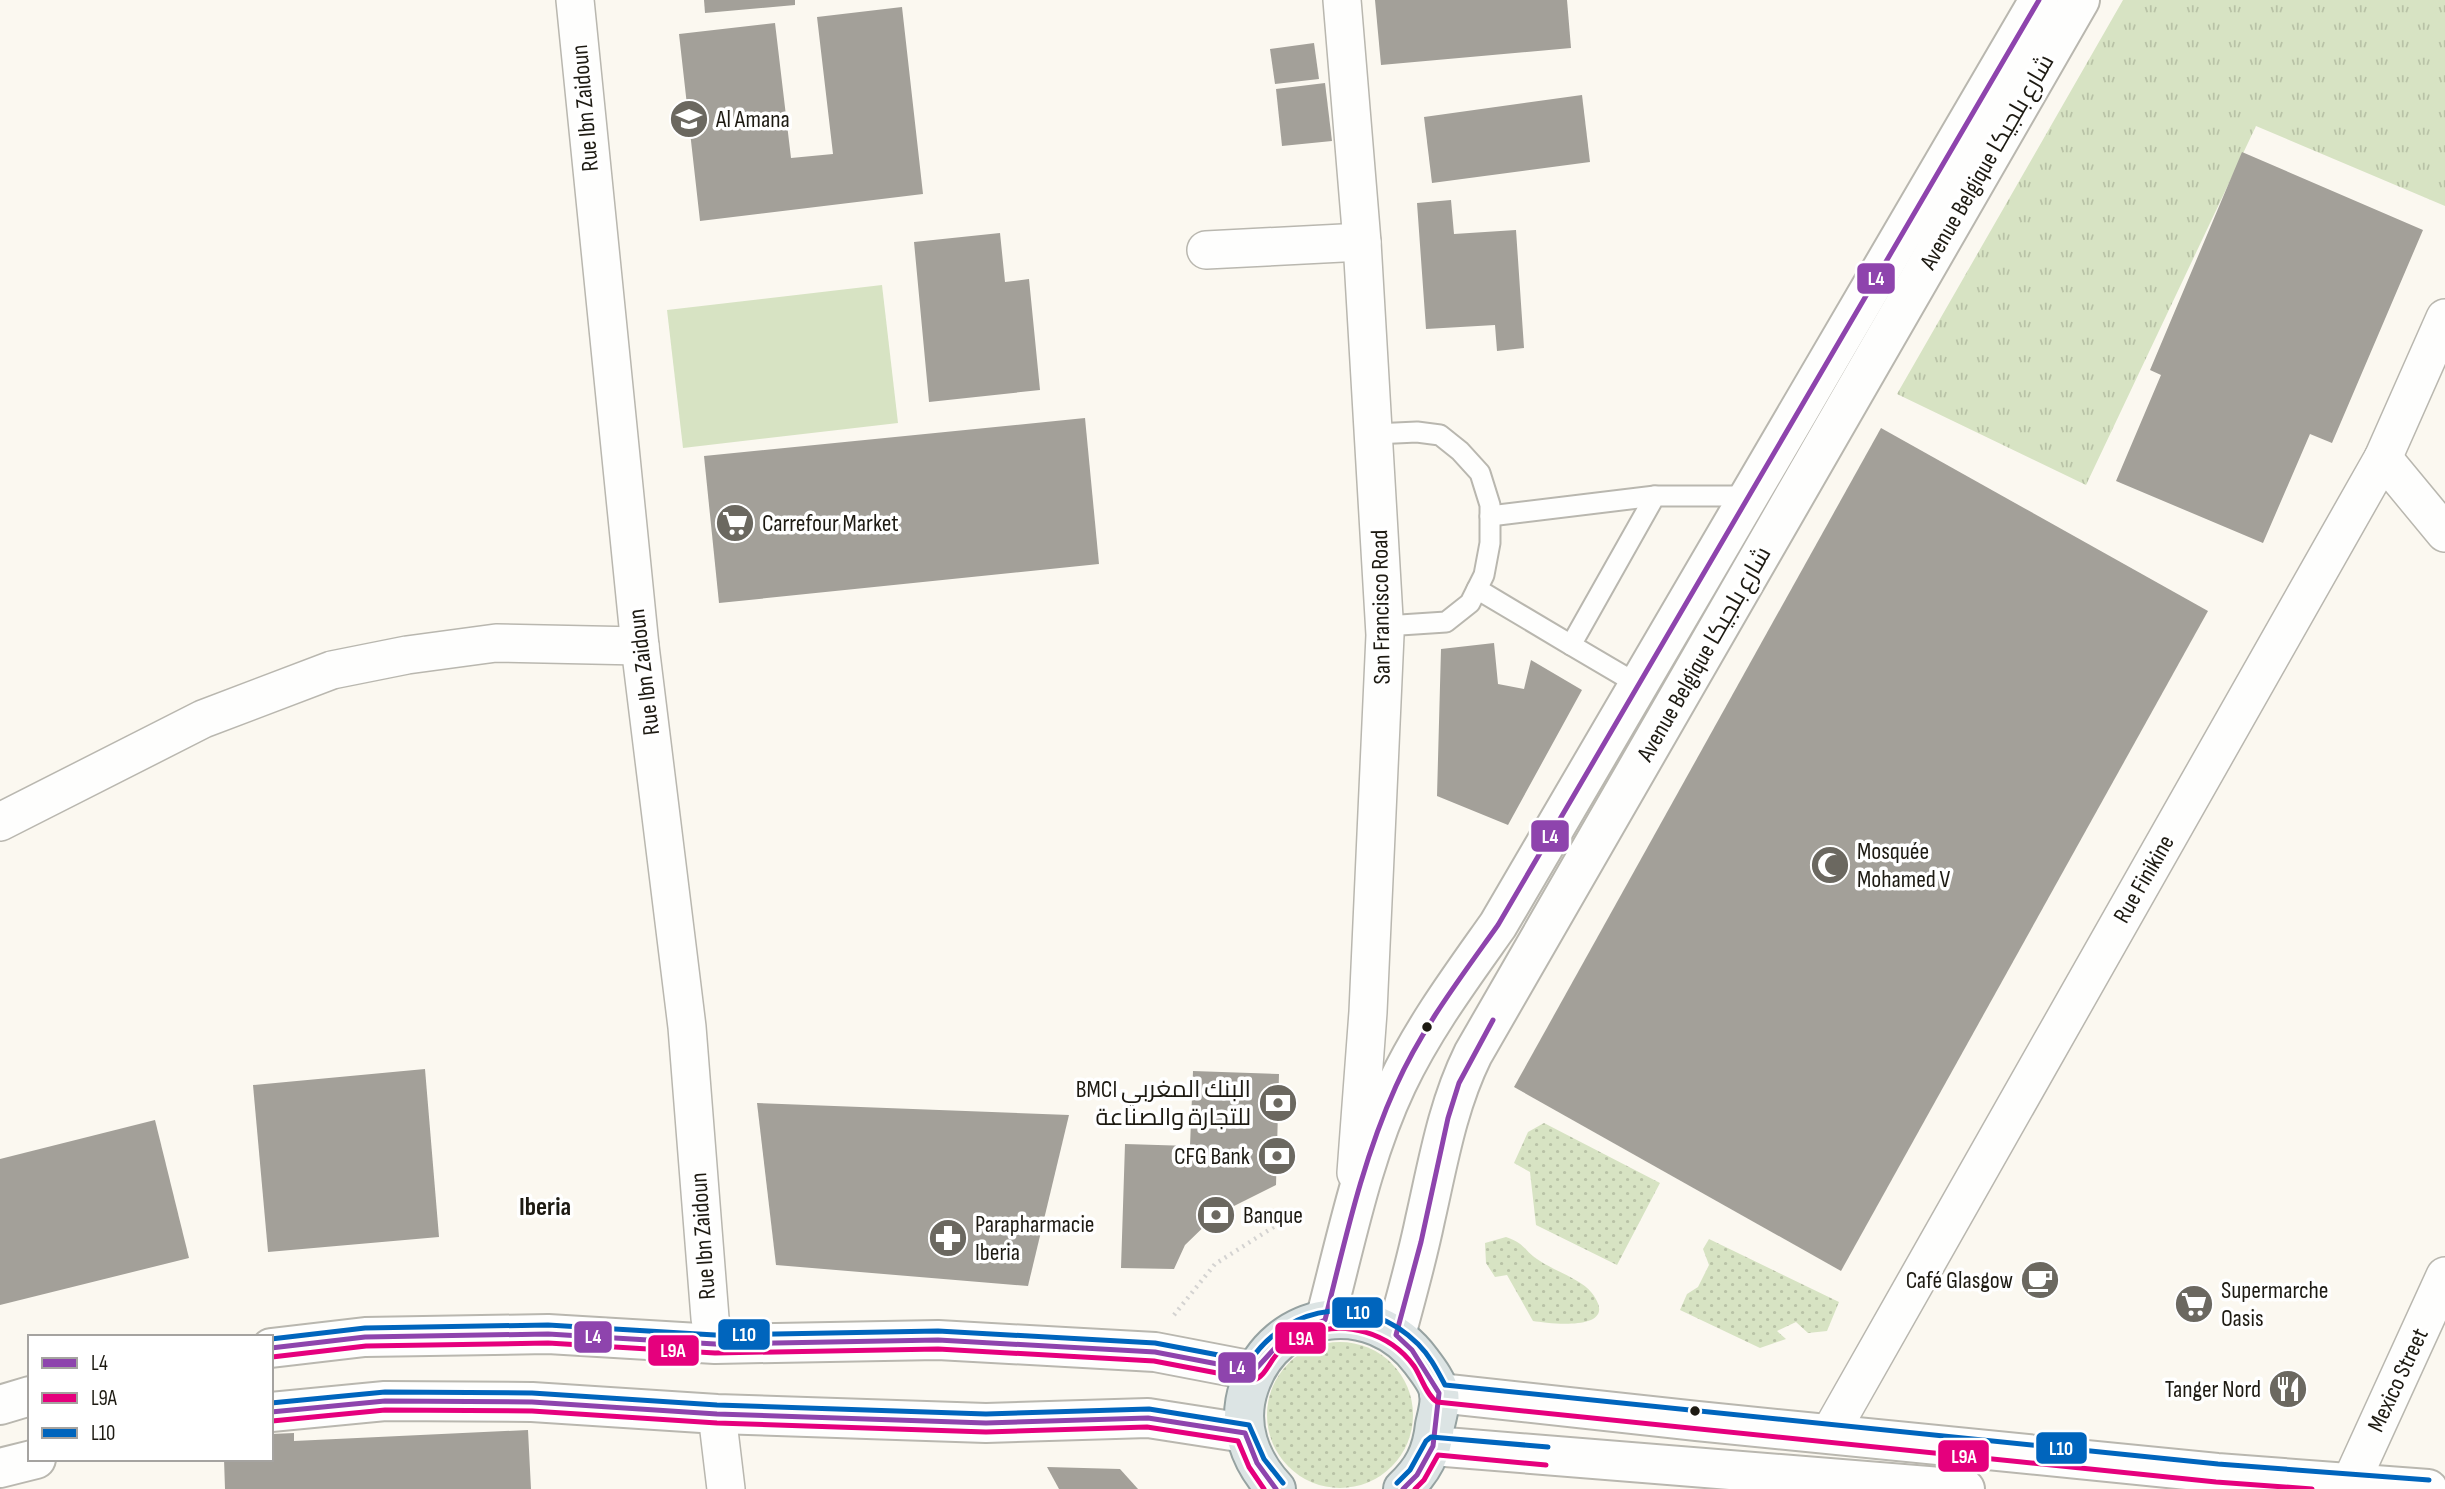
<svg xmlns="http://www.w3.org/2000/svg" width="2445" height="1489" font-family="'Sofia Sans Condensed',Cairo,sans-serif">
  <style>
    .grass { fill: url(#grass-dots) }
    .park { fill: url(#park-tufts) }
    .garden { fill: #d7e3c3 }
    .building { fill: #a3a099 }
    .lines { fill: none; stroke-linecap: round; stroke-linejoin: round }
    .lane-casing { stroke: #b9b7af; stroke-width: 23 }
    .street-casing { stroke: #b9b7af; stroke-width: 40 }
    .secondary-casing { stroke: #b9b7af; stroke-width: 42 }
    .primary-casing { stroke: #96a2a1; stroke-width: 42 }
    .path { stroke: #d4d3d1; stroke-width: 4.5; stroke-dasharray: 2 5; stroke-linecap: butt }
    .lane { stroke: #fefefd; stroke-width: 19 }
    .street { stroke: #fefefd; stroke-width: 37 }
    .secondary { stroke: #fefefd; stroke-width: 38 }
    .primary { stroke: #dce4e4; stroke-width: 38 }
    .bus-1-casing { stroke: #fff; stroke-width: 10 }
    .bus-2-casing { stroke: #fff; stroke-width: 10 }
    .bus-3-casing { stroke: #fff; stroke-width: 10 }
    .bus-1 { stroke: #8e44ad; stroke-width: 5 }
    .bus-2 { stroke: #e5007d; stroke-width: 5 }
    .bus-3 { stroke: #0065bd; stroke-width: 5 }
    .bus-dot { fill: #1d1a12; stroke: #fff; stroke-width: 2.5 }
    .labels { text-anchor: middle; dominant-baseline: central; stroke-width: 7; stroke-linejoin: round; paint-order: stroke }
    .street-label { font-size: 24px; fill: #1d1a12; stroke: #fff }
    .poi-label { font-size: 24px; fill: #1d1a12; stroke: #fff; text-anchor: start }
    .neighbourhood-label { font-size: 26px; font-weight: bold; fill: #1d1a12; stroke: #fff }
    .line-badge { stroke: #fff; stroke-width: 2.5 }
    .badge-label { font-size: 19px; text-anchor: middle; font-weight: bold; fill: #fff }
  </style>
  <defs>
    <pattern id="grass-dots" width="8" height="8" patternUnits="userSpaceOnUse" patternTransform="scale(1.75)"><rect width="8" height="8" fill="#d7e3c3"/><path d="M2 2h.1M6 6h.1" fill="none" stroke="#b8c2a6" stroke-width="1.8" stroke-linecap="round"/></pattern>
    <pattern id="park-tufts" width="24" height="20" patternUnits="userSpaceOnUse" patternTransform="scale(1.75)"><rect width="24" height="20" fill="#d7e3c3"/><path d="M3 7l-1-3M5 7V3M7 7l1-3M15 17l-1-3M17 17v-4M19 17l1-3" fill="none" stroke="#b8c2a6"/></pattern>
  </defs>
  <rect width="100%" height="100%" fill="#fbf8f0"/>
  <!-- grass -->
  <g class="grass">
    <polygon points="1544,1123 1660,1183 1617,1265 1536,1225 1530,1172 1514,1163 1528,1132"/>
    <path d="M1506 1237C1527 1244 1524 1252 1540 1261 1553 1270 1582 1280 1591 1292 1623 1332 1552 1324 1533 1321L1507 1275 1495 1277 1486 1263 1485 1243Z"/>
    <polygon points="1709,1239 1839,1302 1827,1331 1808,1333 1796,1322 1777,1331 1786,1339 1760,1348 1680,1310 1687,1294 1698,1287 1709,1265 1703,1249"/>
    <circle cx="1340" cy="1415" r="73"/>
  </g>
  <!-- park -->
  <polygon class="park" points="2123,0 2445,0 2445,206 2256,126 2086,485 1897,394"/>
  <!-- garden -->
  <polygon class="garden" points="882,285 898,423 683,448 667,310"/>
  <!-- building -->
  <g class="building">
    <polygon points="704,0 795,0 795,5 705,13"/>
    <polygon points="1375,0 1567,0 1571,48 1381,65"/>
    <polygon points="902,7 923,194 700,221 679,34 775,23 791,158 833,154 817,17"/>
    <polygon points="1314,43 1319,79 1275,84 1270,49"/>
    <polygon points="1325,83 1332,141 1282,146 1276,89"/>
    <polygon points="1582,95 1590,162 1432,183 1424,117"/>
    <polygon points="2242,152 2423,230 2332,443 2310,434 2263,543 2116,481 2161,375 2150,370"/>
    <polygon points="1451,200 1454,234 1516,230 1524,348 1497,351 1495,325 1426,329 1417,203"/>
    <polygon points="1000,233 1005,282 1029,279 1040,390 929,402 914,242"/>
    <polygon points="1085,418 1099,564 719,603 704,456"/>
    <polygon points="1881,428 2208,611 1841,1271 1514,1087"/>
    <polygon points="1494,643 1498,684 1524,689 1531,660 1582,690 1508,825 1437,796 1441,649"/>
    <polygon points="425,1069 439,1237 268,1252 253,1085"/>
    <polygon points="1193,1071 1279,1074 1276,1185 1216,1215 1185,1245 1174,1269 1121,1268 1125,1144 1190,1146"/>
    <polygon points="757,1103 1069,1115 1028,1286 776,1265"/>
    <polygon points="155,1120 189,1258 0,1305 0,1159"/>
    <polygon points="528,1430 531,1489 225,1489 224,1459 271,1459 271,1434 294,1433 294,1441"/>
    <polygon points="1047,1467 1120,1469 1138,1489 1059,1489"/>
  </g>
  <g class="lines">
    <!-- lane casing -->
    <g class="lane-casing">
      <g id="lane">
        <polyline points="1374,434 1417,432 1440,435 1460,451 1480,473 1490,505 1490,543 1484,575 1470,603 1446,622 1385,626"/>
        <polyline points="1490,516 1655,496"/>
        <polyline points="1477,589 1571,645"/>
        <polyline points="1639,685 1571,645 1655,496 1751,496"/>
      </g>
    </g>
    <!-- street casing -->
    <g class="street-casing">
      <g id="street">
        <polyline points="575,0 640,646 687,1027 710,1318 715,1344"/>
        <polyline points="1342,0 1362,242 1385,635 1368,1012 1356,1173"/>
        <polyline points="1206,250 1362,242"/>
        <polyline points="2383,458 2445,533"/>
        <polyline points="0,822 203,719 332,670 407,655 496,643 640,646"/>
        <polyline points="717,1414 726,1489"/>
        <polyline points="1830,1433 2383,458 2445,318"/>
        <polyline points="2350,1484 2445,1276"/>
      </g>
    </g>
    <!-- secondary casing -->
    <g class="secondary-casing">
      <g id="secondary">
        <path d="M1325 1320C1346 1241 1362 1158 1397 1084 1424 1027 1462 976 1498 925L2039 0"/>
        <path d="M1396 1335C1406 1297 1417 1259 1425 1220 1438 1163 1447 1107 1473 1054L2080 0"/>
        <polyline points="271,1348 365,1337 548,1334 715,1344 938,1340 1155,1352 1254,1371"/>
        <polyline points="1439,1393 1697,1421 2217,1473 2428,1489"/>
        <polyline points="0,1405 30,1396"/>
        <polyline points="271,1412 385,1401 532,1402 717,1414 986,1423 1148,1418 1245,1433"/>
        <polyline points="1433,1446 1965,1489"/>
        <polyline points="0,1468 36,1459"/>
      </g>
    </g>
    <!-- primary casing -->
    <g class="primary-casing">
      <path id="primary" d="M1276 1489C1250 1461 1236 1425 1249 1387 1275 1309 1372 1295 1421 1361 1427 1369 1438 1383 1439 1393 1441 1403 1437 1416 1435 1425 1432 1453 1423 1470 1403 1489"/>
    </g>
    <!-- path -->
    <polyline class="path" points="1174,1315 1215,1264 1280,1223"/>
    <!-- lane -->
    <use href="#lane" class="lane"/>
    <!-- street -->
    <use href="#street" class="street"/>
    <!-- secondary -->
    <use href="#secondary" class="secondary"/>
    <!-- primary -->
    <use href="#primary" class="primary"/>
    <!-- bus-1 casing -->
    <g class="bus-1-casing">
      <g id="bus-1">
        <path d="M271 1348 365 1337 548 1334 715 1344 938 1340 1155 1352 1254 1371 1284 1338 1325 1320C1345 1241 1362 1161 1396 1086 1422 1028 1461 977 1498 925L2039 0"/>
        <polyline points="271,1412 385,1401 532,1402 717,1414 986,1423 1148,1418 1245,1433 1257,1463 1276,1489"/>
        <polyline points="1403,1489 1417,1475 1433,1446 1439,1393 1412,1350 1396,1335 1421,1242 1448,1118 1459,1083 1493,1020"/>
      </g>
    </g>
    <!-- bus-2 casing -->
    <g class="bus-2-casing">
      <g id="bus-2">
        <path d="M272 1357 366 1346 548 1343 715 1353 938 1349 1154 1361 1254 1380C1266 1376 1270 1360 1279 1352 1287 1345 1297 1339 1307 1335 1344 1319 1390 1333 1414 1366 1421 1376 1426 1395 1437 1402L2216 1482 2312 1489"/>
        <polyline points="272,1421 385,1410 532,1411 717,1423 986,1432 1147,1427 1238,1441 1249,1467 1264,1489"/>
        <polyline points="1415,1489 1424,1480 1438,1455 1546,1465"/>
      </g>
    </g>
    <!-- bus-3 casing -->
    <g class="bus-3-casing">
      <g id="bus-3">
        <path d="M271 1339 365 1328 548 1325 715 1335 938 1331 1155 1343 1250 1361C1290 1302 1367 1293 1418 1344 1430 1356 1437 1370 1445 1385L2218 1464 2429 1480"/>
        <polyline points="271,1403 385,1392 532,1393 717,1405 986,1414 1149,1409 1249,1425 1264,1459 1283,1483"/>
        <polyline points="1397,1483 1410,1470 1426,1441 1431,1437 1548,1447"/>
      </g>
    </g>
    <!-- bus-1 -->
    <use href="#bus-1" class="bus-1"/>
    <!-- bus-2 -->
    <use href="#bus-2" class="bus-2"/>
    <!-- bus-3 -->
    <use href="#bus-3" class="bus-3"/>
  </g>
  <!-- icons -->
  <defs>
    <g id="school-disc" transform="scale(2.0125)"><circle r="9.5" fill="#6b6860" stroke="#fff"/><path d="M0-5L7-2L0 1L-7-2ZM-4 1L0 2.5L4 1V4Q0 6-4 4Z" fill="#fff"/></g>
    <g id="supermarket-disc" transform="scale(2.0125)"><circle r="9.5" fill="#6b6860" stroke="#fff"/><path d="M-6-5.5h2.5l.6 2H6L4.5 2H-2.5L-4.4-4H-6ZM-1.5 3.2a1.3 1.3 0 1 0 .1 0ZM3 3.2a1.3 1.3 0 1 0 .1 0Z" fill="#fff"/></g>
    <g id="mosque-disc" transform="scale(2.0125)"><circle r="9.5" fill="#6b6860" stroke="#fff"/><path d="M3.5-4.9A6 6 0 1 0 3.5 4.9A5 5 0 1 1 3.5-4.9Z" fill="#fff"/></g>
    <g id="bank-disc" transform="scale(2.0125)"><circle r="9.5" fill="#6b6860" stroke="#fff"/><path d="M-6-4H6V4H-6ZM0-2.3a2.3 2.3 0 1 0 0 4.6a2.3 2.3 0 1 0 0-4.6Z" fill="#fff"/></g>
    <g id="pharmacy-disc" transform="scale(2.0125)"><circle r="9.5" fill="#6b6860" stroke="#fff"/><path d="M-2-6h4v4h4v4h-4v4h-4v-4h-4v-4h4Z" fill="#fff"/></g>
    <g id="cafe-disc" transform="scale(2.0125)"><circle r="9.5" fill="#6b6860" stroke="#fff"/><path d="M-5.5-4.5H6V0H3Q3 3.5 0 3.5H-2.5Q-5.5 3.5-5.5 0ZM3-3.2v2h1.7v-2ZM-6 4.5H4V6H-6Z" fill="#fff"/></g>
    <g id="restaurant-disc" transform="scale(2.0125)"><circle r="9.5" fill="#6b6860" stroke="#fff"/><path d="M-5-6h1v4h1v-4h1v4h1v-4h1v5L-1.5 .5V6h-2V.5L-5-1ZM5-6V6H3V1.5H1.5Q1.5-4 5-6Z" fill="#fff"/></g>
  </defs>
  <g fill-rule="evenodd">
    <use href="#school-disc" x="689" y="119"/>
    <use href="#supermarket-disc" x="735" y="523"/>
    <use href="#mosque-disc" x="1830" y="865"/>
    <use href="#bank-disc" x="1278" y="1103"/>
    <use href="#bank-disc" x="1277" y="1156"/>
    <use href="#bank-disc" x="1216" y="1215"/>
    <use href="#pharmacy-disc" x="948" y="1238"/>
    <use href="#cafe-disc" x="2040" y="1280"/>
    <use href="#supermarket-disc" x="2194" y="1304"/>
    <use href="#restaurant-disc" x="2288" y="1389"/>
  </g>
  <!-- markers -->
  <g class="bus-dot">
    <circle cx="1427" cy="1027" r="6"/>
    <circle cx="1695" cy="1411" r="6"/>
  </g>
  <g class="labels">
    <!-- street labels -->
    <g class="street-label">
      <text transform="translate(585 108) rotate(-95)">Rue Ibn Zaidoun</text>
      <text transform="translate(1987 162) rotate(-60)">Avenue Belgique شارع بلجيكا</text>
      <text transform="translate(1381 607) rotate(-91)">San Francisco Road</text>
      <text transform="translate(1704 654) rotate(-60)">Avenue Belgique شارع بلجيكا</text>
      <text transform="translate(644 672) rotate(-97)">Rue Ibn Zaidoun</text>
      <text transform="translate(2144 879) rotate(-60)">Rue Finikine</text>
      <text transform="translate(703 1236) rotate(-94)">Rue Ibn Zaidoun</text>
      <text transform="translate(2398 1380) rotate(-65)">Mexico Street</text>
    </g>
    <!-- poi labels -->
    <g class="poi-label">
      <text x="716" y="119">Al Amana</text>
      <text x="762" y="523">Carrefour Market</text>
      <text x="1857" y="851">Mosquée<tspan x="1857" dy="28">Mohamed V</tspan></text>
      <text x="1251" y="1089" text-anchor="end">BMCI البنك المغربي<tspan x="1251" dy="28">للتجارة والصناعة</tspan></text>
      <text x="1250" y="1156" text-anchor="end">CFG Bank</text>
      <text x="1243" y="1215">Banque</text>
      <text x="975" y="1224">Parapharmacie<tspan x="975" dy="28">Iberia</tspan></text>
      <text x="2013" y="1280" text-anchor="end">Café Glasgow</text>
      <text x="2221" y="1290">Supermarche<tspan x="2221" dy="28">Oasis</tspan></text>
      <text x="2261" y="1389" text-anchor="end">Tanger Nord</text>
    </g>
    <!-- neighbourhood labels -->
    <g class="neighbourhood-label">
      <text x="545" y="1207">Iberia</text>
    </g>
  </g>
  <g class="line-badge">
    <rect x="1856" y="262" width="40" height="33" rx="7" fill="#8e44ad"/>
    <rect x="1530" y="819" width="40" height="34" rx="7" fill="#8e44ad"/>
    <rect x="1331" y="1296" width="53" height="33" rx="7" fill="#0065bd"/>
    <rect x="717" y="1318" width="54" height="33" rx="7" fill="#0065bd"/>
    <rect x="573" y="1320" width="40" height="34" rx="7" fill="#8e44ad"/>
    <rect x="1274" y="1321" width="53" height="34" rx="7" fill="#e5007d"/>
    <rect x="647" y="1334" width="53" height="33" rx="7" fill="#e5007d"/>
    <rect x="1217" y="1351" width="40" height="33" rx="7" fill="#8e44ad"/>
    <rect x="2035" y="1431" width="53" height="34" rx="7" fill="#0065bd"/>
    <rect x="1937" y="1439" width="53" height="34" rx="7" fill="#e5007d"/>
  </g>
  <g class="badge-label">
    <text x="1876" y="285">L4</text>
    <text x="1550" y="843">L4</text>
    <text x="1358" y="1319">L10</text>
    <text x="744" y="1341">L10</text>
    <text x="593" y="1343">L4</text>
    <text x="1301" y="1345">L9A</text>
    <text x="673" y="1357">L9A</text>
    <text x="1237" y="1374">L4</text>
    <text x="2061" y="1455">L10</text>
    <text x="1964" y="1463">L9A</text>
  </g>
  <!-- legend -->
  <rect x="28" y="1335" width="245" height="126" fill="#ffffff" stroke="#a5a3a0" stroke-width="2"/>
  <rect x="42" y="1358" width="35" height="10" fill="#8e44ad" stroke="#a5a3a0" stroke-width="2"/>
  <text x="91" y="1370" font-size="21" fill="#1d1a12">L4</text>
  <rect x="42" y="1393" width="35" height="10" fill="#e5007d" stroke="#a5a3a0" stroke-width="2"/>
  <text x="91" y="1405" font-size="21" fill="#1d1a12">L9A</text>
  <rect x="42" y="1428" width="35" height="10" fill="#0065bd" stroke="#a5a3a0" stroke-width="2"/>
  <text x="91" y="1440" font-size="21" fill="#1d1a12">L10</text>
</svg>
